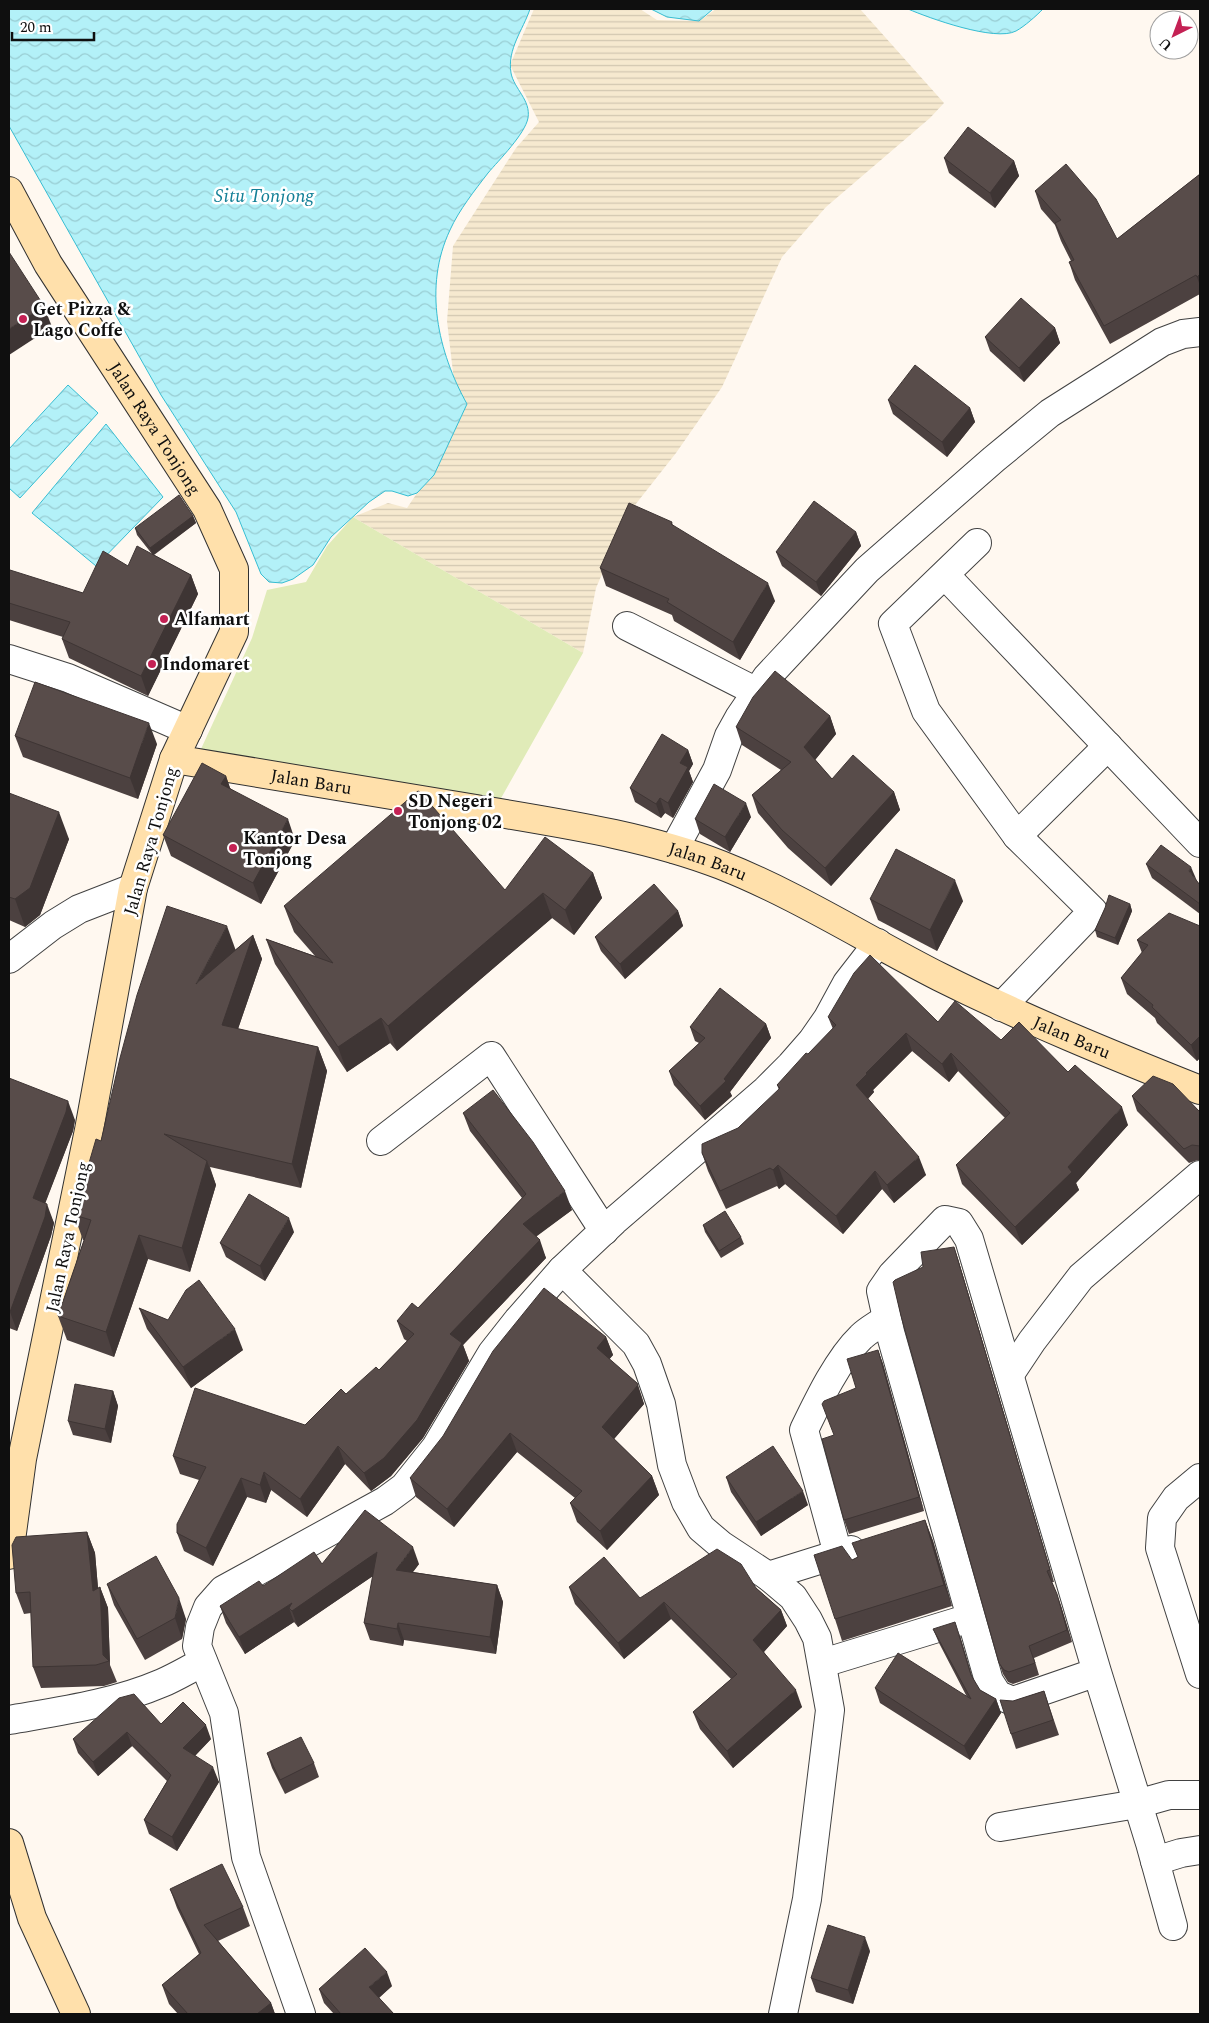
<svg xmlns="http://www.w3.org/2000/svg" width="1209" height="2023" font-family="Spectral,serif">
  <style>
    .farmland { fill: url(#farmland-rules) }
    .grass { fill: #e0ebb8 }
    .water { fill: url(#water-waves); stroke: #37bdd2 }
    .lines { fill: none; stroke-linecap: round; stroke-linejoin: round }
    .street-casing { stroke: #424242; stroke-width: 30 }
    .secondary-casing { stroke: #313131; stroke-width: 30 }
    .street { stroke: #fff; stroke-width: 28 }
    .secondary { stroke: #ffe0ab; stroke-width: 28 }
    .wall { fill: #4c4140 }
    .shaded-wall { fill: #3e3534 }
    .building { fill: #584c4a; stroke: #3e3534 }
    .poi-dot { fill: #c42154; stroke: #fff; stroke-width: 2 }
    .labels { text-anchor: middle; dominant-baseline: central; stroke-width: 5; stroke-linejoin: round; paint-order: stroke }
    .poi-label { font-size: 18px; font-weight: bold; fill: #0f0f0f; stroke: #fff; text-anchor: start }
    .street-label { font-size: 18px; fill: #0f0f0f; stroke: #fff }
    .water-label { font-size: 19px; font-style: italic; fill: #138097; stroke: #fff }
  </style>
  <defs>
    <pattern id="farmland-rules" width="6" height="5" patternUnits="userSpaceOnUse" patternTransform="scale(1.25)"><rect width="6" height="5" fill="#f6e9cf"/><path d="M0 2.5h6" fill="none" stroke="#d2c7b1"/></pattern>
    <pattern id="water-waves" width="16" height="10" patternUnits="userSpaceOnUse" patternTransform="scale(1.25)"><rect width="16" height="10" fill="#b3f1f8"/><path d="M0 5q4-4 8 0t8 0" fill="none" stroke="#99cdd3"/></pattern>
  </defs>
  <rect width="100%" height="100%" fill="#fff8f0"/>
  <!-- farmland -->
  <polygon class="farmland" points="534,9 640,9 657,20 699,21 716,9 860,9 944,103 930,118 826,207 782,257 722,387 676,453 628,514 596,588 583,653 353,517 388,503 407,508 417,493 467,404 454,381 447,321 453,246 516,148 539,122 510,65"/>
  <!-- grass -->
  <polygon class="grass" points="353,517 583,653 500,800 233,757 201,749 252,638 267,590 306,582 327,546"/>
  <!-- water -->
  <g class="water">
    <path d="M9 9H530C523 30 507 49 511 73 514 89 531 100 528 118 525 134 499 160 488 173 475 190 459 210 450 230 423 287 438 352 467 404L434 475 417 493 408 496 392 491H385L369 502 331 537 313 565 293 579 282 583 269 582 261 574 236 512 161 395 9 126Z"/>
    <polygon points="651,9 713,9 699,21 667,17"/>
    <path d="M908 9H1043C1036 16 1025 26 1016 31 995 42 929 18 908 9Z"/>
    <polygon points="68,385 98,413 20,498 9,488 9,449"/>
    <polygon points="106,424 163,497 96,566 32,513"/>
  </g>
  <g class="lines">
    <!-- street casing -->
    <g class="street-casing">
      <g id="street">
        <polyline points="977,543 893,624 926,711 1017,836 1093,911 1001,1007"/>
        <polyline points="945,575 1200,843"/>
        <polyline points="627,626 757,692"/>
        <polyline points="9,659 68,678 188,730"/>
        <polyline points="1017,836 1108,746"/>
        <polyline points="674,849 717,770 729,736 739,718 767,677 867,570 994,459 1050,413 1162,342 1183,334 1200,332"/>
        <polyline points="9,959 53,925 79,909 133,888"/>
        <polyline points="381,1141 491,1056 604,1231"/>
        <polyline points="562,1270 636,1344 647,1364 661,1404 672,1465 686,1502 701,1528 721,1545 768,1576 793,1597 808,1620 817,1638 830,1710 807,1899 783,2014"/>
        <polyline points="1010,1374 1032,1341 1081,1277 1200,1175"/>
        <polyline points="1200,1478 1176,1498 1162,1518 1160,1548 1200,1674"/>
        <path d="M838 1554 804 1430C818 1401 838 1359 861 1337 868 1330 878 1325 886 1319"/>
        <polyline points="768,1576 851,1550"/>
        <polyline points="823,1663 970,1618"/>
        <polyline points="1097,1672 1013,1701 998,1695 989,1681 890,1332 881,1291 892,1275 945,1220 959,1223 969,1239 1097,1672 1150,1843 1173,1926"/>
        <path d="M9 1720C60 1711 113 1704 162 1683 176 1677 189 1669 203 1662"/>
        <polyline points="1000,1827 1137,1804 1169,1795 1200,1795"/>
        <polyline points="1155,1861 1181,1853 1200,1850"/>
        <polyline points="301,2014 246,1857 224,1713 197,1646 200,1627 208,1607 223,1590 385,1501 404,1487 436,1447 492,1353 518,1320 562,1270 614,1221 766,1090 791,1065 812,1041 828,1018 847,983 878,943"/>
      </g>
    </g>
    <!-- secondary casing -->
    <g class="secondary-casing">
      <g id="secondary">
        <path id="s1" d="M9 191 48 264 207 509 234 569V632L174 759 133 888 89 1130 22 1459 9 1555"/>
        <path id="s2" d="M174 759C275 776 375 792 476 809 558 823 643 835 721 865 797 895 867 940 940 977 1024 1019 1112 1055 1200 1090"/>
        <polyline points="9,1843 32,1918 76,2014"/>
      </g>
    </g>
    <!-- street -->
    <use href="#street" class="street"/>
    <!-- secondary -->
    <use href="#secondary" class="secondary"/>
  </g>
  <!-- wall -->
  <g class="wall">
    <polygon points="944,158 1014,161 1019,176 995,208 949,173"/>
    <polygon points="1200,174 1200,294 1110,344 1075,280 1069,262 1071,261 1061,241 1055,225 1041,209 1035,191 1117,239"/>
    <polygon points="1055,328 1060,343 1024,382 990,351 985,337"/>
    <polygon points="888,400 970,408 975,422 947,457 893,414"/>
    <polygon points="193,516 196,523 154,555 191,575 198,594 148,696 69,658 62,639 63,637 9,620 9,573 83,593 128,566 152,554 137,535 135,528"/>
    <polygon points="672,522 673,526 775,601 740,660 674,621 672,615 606,586 600,568"/>
    <polygon points="856,532 861,546 821,596 782,566 776,552"/>
    <polygon points="830,716 836,734 815,760 832,779 894,792 900,810 831,886 788,848 758,813 752,795 781,770 742,745 736,727"/>
    <polygon points="15,736 157,744 138,799 23,757"/>
    <polygon points="688,750 693,764 689,771 693,782 673,818 665,813 661,818 635,802 630,788"/>
    <polygon points="226,776 230,788 295,840 261,904 171,856 163,835"/>
    <polygon points="9,793 69,839 40,915 25,927 9,920"/>
    <polygon points="751,817 730,852 700,834 695,819"/>
    <polygon points="1146,864 1196,880 1200,885 1200,914 1152,878"/>
    <polygon points="593,873 602,898 574,935 552,918 397,1051 390,1043 347,1072 275,964 266,939 315,956 294,932 284,906 505,890"/>
    <polygon points="870,899 963,901 937,951 878,920"/>
    <polygon points="1130,904 1132,911 1118,945 1097,937 1095,930 1105,908"/>
    <polygon points="678,911 683,926 625,979 601,951 595,937"/>
    <polygon points="1200,926 1200,1058 1197,1061 1157,1023 1155,1018 1127,994 1121,978 1142,953 1137,940"/>
    <polygon points="253,935 262,959 238,1029 318,1047 327,1071 301,1188 210,1167 216,1185 190,1272 148,1259 114,1357 67,1340 58,1316 84,1240 83,1240 74,1215 101,1141 235,950"/>
    <polygon points="828,1017 938,1022 1001,1040 1068,1072 1128,1125 1076,1183 1079,1190 1022,1245 962,1184 956,1165 1005,1118 958,1071 949,1082 912,1051 873,1090 874,1092 868,1099 926,1175 894,1203 882,1189 843,1234 785,1184 779,1189 777,1186 726,1209 708,1171 702,1153 738,1128 779,1090 777,1085 833,1029"/>
    <polygon points="766,1024 771,1038 730,1092 732,1096 705,1120 674,1085 669,1071 699,1043 695,1041 690,1027"/>
    <polygon points="9,1078 75,1120 73,1131 45,1203 54,1223 51,1236 17,1331 9,1328"/>
    <polygon points="1132,1096 1200,1112 1200,1160 1198,1160 1189,1163 1137,1111"/>
    <polygon points="463,1113 572,1210 536,1236 546,1258 463,1345 469,1361 423,1438 391,1476 371,1491 345,1464 307,1517 271,1490 266,1503 247,1497 213,1566 184,1551 177,1533 199,1480 180,1474 173,1456 305,1425 346,1394 379,1370 407,1341 404,1339 397,1321 418,1308 522,1198 470,1131"/>
    <polygon points="703,1225 741,1237 744,1244 721,1258 705,1232"/>
    <polygon points="294,1232 265,1281 226,1257 220,1243"/>
    <polygon points="954,1247 958,1259 1054,1582 1052,1582 1061,1606 1072,1642 1034,1658 1039,1675 1013,1684 1008,1682 1003,1674 999,1663"/>
    <polygon points="139,1308 168,1320 243,1350 191,1388 147,1329"/>
    <polygon points="606,1337 613,1355 609,1359 637,1383 644,1404 614,1439 652,1476 659,1495 607,1550 577,1522 570,1503 575,1498 517,1452 454,1527 416,1497 410,1478"/>
    <polygon points="878,1350 883,1364 924,1511 849,1534 844,1520 834,1435 856,1388"/>
    <polygon points="113,1391 118,1406 111,1443 73,1435 68,1421"/>
    <polygon points="726,1477 808,1505 761,1536 731,1492"/>
    <polygon points="925,1520 933,1541 952,1606 842,1641 835,1619 852,1560"/>
    <polygon points="87,1532 95,1553 98,1588 100,1587 108,1608 110,1665 117,1682 104,1686 41,1688 33,1667 31,1613 24,1614 16,1593"/>
    <polygon points="322,1564 419,1564 413,1572 497,1585 503,1602 496,1654 404,1640 403,1646 370,1640 364,1623 373,1576 298,1627 294,1622 245,1654 226,1623 220,1606 263,1586"/>
    <polygon points="107,1584 186,1619 182,1639 145,1660 114,1605"/>
    <polygon points="569,1587 640,1598 756,1588 781,1610 787,1626 764,1652 802,1707 733,1768 700,1729 693,1712 731,1679 671,1619 624,1659 575,1604"/>
    <polygon points="933,1629 960,1636 972,1678 980,1690 996,1699 1001,1713 970,1760 880,1703 875,1688 967,1697 939,1643"/>
    <polygon points="1044,1691 1059,1735 1016,1749 1011,1734 1013,1701"/>
    <polygon points="161,1724 211,1739 195,1756 219,1782 177,1851 149,1834 144,1820 167,1781 132,1746 98,1776 78,1753 73,1739"/>
    <polygon points="267,1753 314,1763 319,1777 285,1794 272,1768"/>
    <polygon points="170,1889 243,1907 250,1926 218,1941 271,2003 275,2014 178,2014 169,2004 162,1985 199,1954 177,1908"/>
    <polygon points="870,1951 853,2004 816,1992 811,1978"/>
    <polygon points="392,1986 379,1998 394,2014 334,2014 324,2003 319,1989"/>
  </g>
  <!-- shaded-wall -->
  <g class="shaded-wall">
    <polygon points="1014,161 1019,176 995,208 990,193"/>
    <polygon points="1200,274 1200,286 1197,277"/>
    <polygon points="44,306 52,327 9,355 9,329"/>
    <polygon points="1055,328 1060,343 1024,382 1019,368"/>
    <polygon points="970,408 975,422 947,457 942,442"/>
    <polygon points="193,516 196,523 153,555 150,548"/>
    <polygon points="856,532 861,546 821,596 816,582"/>
    <polygon points="191,575 198,594 148,696 141,676"/>
    <polygon points="768,583 775,601 740,660 733,642"/>
    <polygon points="830,716 836,734 811,765 804,747"/>
    <polygon points="149,723 157,744 138,799 130,778"/>
    <polygon points="688,750 693,764 689,771 693,782 673,818 668,803 680,763"/>
    <polygon points="226,776 233,797 221,784"/>
    <polygon points="894,792 900,810 831,886 825,868"/>
    <polygon points="660,798 665,813 661,818 656,804"/>
    <polygon points="746,803 751,817 730,852 725,837"/>
    <polygon points="59,812 69,839 40,915 25,927 15,899"/>
    <polygon points="288,819 295,840 261,904 253,883"/>
    <polygon points="1191,867 1197,881 1189,871"/>
    <polygon points="593,873 602,898 574,935 565,910"/>
    <polygon points="955,880 963,901 937,951 930,930"/>
    <polygon points="543,893 552,918 397,1051 388,1026"/>
    <polygon points="1130,904 1132,911 1118,945 1115,938"/>
    <polygon points="678,911 683,926 625,979 620,964"/>
    <polygon points="227,926 236,951 196,984"/>
    <polygon points="253,935 262,959 231,1049 222,1025"/>
    <polygon points="381,1018 390,1043 347,1072 338,1047"/>
    <polygon points="766,1024 771,1038 730,1092 732,1096 705,1120 700,1106 724,1079"/>
    <polygon points="906,1033 912,1051 873,1090 874,1092 863,1104 856,1085 866,1073"/>
    <polygon points="1200,1036 1200,1058 1197,1061 1191,1045"/>
    <polygon points="318,1047 327,1071 301,1188 292,1164"/>
    <polygon points="951,1053 958,1071 949,1082 942,1064"/>
    <polygon points="68,1101 75,1120 73,1131 40,1217 33,1198"/>
    <polygon points="1122,1107 1128,1125 1076,1183 1079,1190 1022,1245 1015,1227"/>
    <polygon points="919,1157 926,1175 894,1203 887,1185"/>
    <polygon points="207,1161 216,1185 190,1272 182,1248"/>
    <polygon points="778,1165 785,1184 779,1189 773,1170"/>
    <polygon points="875,1171 882,1189 843,1234 836,1216"/>
    <polygon points="565,1191 572,1210 529,1242 523,1224"/>
    <polygon points="47,1204 54,1223 51,1236 17,1331 10,1312"/>
    <polygon points="289,1218 294,1232 265,1281 260,1266"/>
    <polygon points="139,1235 148,1259 114,1357 106,1332"/>
    <polygon points="540,1240 546,1258 463,1345 469,1361 423,1438 391,1476 371,1491 364,1473 450,1334"/>
    <polygon points="954,1247 958,1259 1054,1582 1050,1570"/>
    <polygon points="235,1329 243,1350 191,1388 183,1367"/>
    <polygon points="606,1337 613,1355 603,1367 597,1348"/>
    <polygon points="878,1350 883,1364 924,1511 919,1497"/>
    <polygon points="638,1385 644,1404 608,1446 602,1427"/>
    <polygon points="113,1391 118,1406 111,1443 105,1429"/>
    <polygon points="510,1433 517,1452 454,1527 447,1509"/>
    <polygon points="338,1446 345,1464 307,1517 300,1499"/>
    <polygon points="264,1472 271,1490 266,1503 260,1485"/>
    <polygon points="652,1476 659,1495 607,1550 600,1531"/>
    <polygon points="241,1478 247,1497 213,1566 206,1548"/>
    <polygon points="803,1491 808,1505 761,1536 756,1522"/>
    <polygon points="925,1520 933,1541 952,1606 944,1585"/>
    <polygon points="87,1532 95,1553 100,1612 93,1591"/>
    <polygon points="413,1547 419,1564 402,1586 396,1570"/>
    <polygon points="377,1552 383,1569 298,1627 292,1611 289,1608 294,1622 245,1654 239,1637 292,1603"/>
    <polygon points="497,1585 503,1602 496,1654 490,1637"/>
    <polygon points="100,1587 108,1608 110,1665 109,1661 103,1655"/>
    <polygon points="1057,1594 1061,1606 1072,1642 1067,1630"/>
    <polygon points="179,1598 186,1619 182,1639 175,1618"/>
    <polygon points="664,1602 671,1619 624,1659 618,1643"/>
    <polygon points="781,1610 787,1626 759,1657 753,1640"/>
    <polygon points="955,1622 960,1636 976,1689 971,1675"/>
    <polygon points="398,1623 404,1640 403,1646 397,1629"/>
    <polygon points="796,1690 802,1707 733,1768 727,1751"/>
    <polygon points="996,1699 1001,1713 970,1760 964,1746"/>
    <polygon points="206,1725 211,1739 188,1763 183,1748"/>
    <polygon points="127,1732 132,1746 98,1776 93,1762"/>
    <polygon points="213,1767 219,1782 177,1851 172,1837"/>
    <polygon points="865,1937 870,1951 853,2004 848,1990"/>
    <polygon points="387,1972 392,1986 375,2001 369,1987"/>
    <polygon points="271,2003 275,2014 257,2014"/>
  </g>
  <!-- building -->
  <g class="building">
    <polygon points="968,127 1014,161 990,193 944,158"/>
    <polygon points="1066,164 1096,199 1117,239 1200,174 1200,274 1197,277 1196,275 1104,326 1069,262 1074,260 1055,223 1061,220 1035,191"/>
    <polygon points="9,252 44,306 9,329"/>
    <polygon points="1021,298 1055,328 1019,368 985,337"/>
    <polygon points="915,365 970,408 942,442 888,400"/>
    <polygon points="179,495 193,516 150,548 135,528"/>
    <polygon points="814,501 856,532 816,582 776,552"/>
    <polygon points="629,503 672,522 671,524 768,583 733,642 667,602 669,599 600,568"/>
    <polygon points="137,546 191,575 141,676 62,639 70,622 9,603 9,573 10,570 83,593 103,551 128,566"/>
    <polygon points="775,671 830,716 804,747 832,779 853,755 894,792 825,868 782,830 752,795 791,762 736,727 753,697"/>
    <polygon points="35,682 149,723 130,778 15,736"/>
    <polygon points="662,734 688,750 680,763 688,767 668,803 660,798 656,804 630,788"/>
    <polygon points="202,763 226,776 221,784 288,819 253,883 163,835"/>
    <polygon points="714,784 746,803 725,837 695,819"/>
    <polygon points="418,791 420,792 505,890 545,837 593,873 565,910 543,893 388,1026 381,1018 338,1047 266,939 333,963 284,906"/>
    <polygon points="9,793 59,812 30,888 15,899 9,897"/>
    <polygon points="1161,845 1191,867 1189,871 1200,885 1200,904 1146,864"/>
    <polygon points="896,849 955,880 930,930 870,899"/>
    <polygon points="654,884 678,911 620,964 595,937"/>
    <polygon points="1109,895 1130,904 1115,938 1095,930 1105,908"/>
    <polygon points="167,906 227,926 196,984 253,935 222,1025 318,1047 292,1164 164,1134 207,1161 182,1248 139,1235 106,1332 58,1316 91,1220 74,1215 75,1211 96,1139 101,1141 120,1058 137,995"/>
    <polygon points="1169,913 1200,926 1200,1036 1191,1045 1152,1007 1153,1005 1121,978 1148,945 1137,940"/>
    <polygon points="870,955 938,1022 955,1001 1001,1040 1019,1022 1068,1072 1075,1065 1122,1107 1068,1167 1072,1172 1015,1227 956,1165 1010,1113 951,1053 942,1064 906,1033 866,1073 867,1074 856,1085 919,1157 887,1185 875,1171 836,1216 778,1165 773,1170 770,1168 720,1191 702,1153 702,1144 738,1128 780,1088 777,1085 806,1053 808,1054 836,1025 828,1017 854,973"/>
    <polygon points="720,988 766,1024 724,1079 726,1081 700,1106 669,1071 705,1038 690,1027"/>
    <polygon points="1153,1076 1173,1084 1200,1112 1200,1146 1192,1145 1184,1149 1132,1096"/>
    <polygon points="9,1078 68,1101 66,1112 33,1198 47,1204 45,1217 10,1312 9,1312"/>
    <polygon points="493,1090 533,1142 565,1191 523,1224 540,1240 450,1334 462,1343 417,1420 384,1458 364,1473 338,1446 300,1499 264,1472 260,1485 241,1478 206,1548 177,1533 177,1524 206,1467 173,1456 195,1388 305,1425 341,1389 346,1394 376,1367 379,1370 414,1334 397,1321 412,1303 418,1308 526,1194 463,1113"/>
    <polygon points="249,1194 289,1218 260,1266 220,1243"/>
    <polygon points="725,1211 741,1237 719,1251 703,1225"/>
    <polygon points="954,1247 1050,1570 1047,1571 1057,1594 1067,1630 1029,1646 1035,1663 1009,1672 1004,1670 999,1663 901,1316 893,1282 895,1280 923,1267 921,1252"/>
    <polygon points="199,1280 235,1329 183,1367 139,1308 168,1320 186,1290"/>
    <polygon points="544,1288 606,1337 597,1348 637,1383 638,1385 602,1427 652,1476 600,1531 570,1503 582,1491 510,1433 447,1509 410,1478 443,1436 493,1351"/>
    <polygon points="878,1350 919,1497 844,1520 822,1439 834,1435 822,1404 824,1401 856,1388 847,1359"/>
    <polygon points="75,1384 113,1391 105,1429 68,1421"/>
    <polygon points="773,1446 803,1491 756,1522 726,1477"/>
    <polygon points="365,1510 413,1547 396,1570 497,1585 490,1637 398,1623 397,1629 364,1623 377,1552 292,1611 289,1608 292,1603 239,1637 220,1606 259,1581 263,1586 314,1552 322,1564"/>
    <polygon points="925,1520 944,1585 835,1619 814,1555 842,1546 852,1560 858,1557 852,1543"/>
    <polygon points="87,1532 93,1591 100,1587 103,1655 109,1661 96,1665 33,1667 30,1592 16,1593 12,1545 16,1537"/>
    <polygon points="717,1549 741,1564 756,1588 781,1610 753,1640 796,1690 727,1751 693,1712 737,1674 664,1602 618,1643 569,1587 604,1557 640,1598"/>
    <polygon points="156,1556 179,1598 175,1618 137,1639 107,1584"/>
    <polygon points="955,1622 971,1675 980,1690 996,1699 964,1746 875,1688 898,1653 971,1699 933,1629"/>
    <polygon points="1044,1691 1053,1720 1011,1734 1000,1700 1013,1701"/>
    <polygon points="134,1694 161,1724 183,1702 206,1725 183,1748 213,1767 172,1837 144,1820 171,1775 127,1732 93,1762 73,1739 119,1698"/>
    <polygon points="301,1737 314,1763 280,1780 267,1753"/>
    <polygon points="222,1864 243,1907 204,1925 271,2003 257,2014 188,2014 162,1985 201,1953 170,1889"/>
    <polygon points="828,1925 865,1937 848,1990 811,1978"/>
    <polygon points="365,1948 387,1972 369,1987 394,2014 341,2014 319,1989"/>
  </g>
  <!-- markers -->
  <g class="poi-dot">
    <circle cx="23" cy="319" r="5"/>
    <circle cx="164" cy="619" r="5"/>
    <circle cx="152" cy="664" r="5"/>
    <circle cx="398" cy="811" r="5"/>
    <circle cx="233" cy="848" r="5"/>
  </g>
  <g class="labels">
    <!-- poi labels -->
    <g class="poi-label">
      <text x="33" y="309">Get Pizza &amp;<tspan x="33" dy="21">Lago Coffe</tspan></text>
      <text x="174" y="619">Alfamart</text>
      <text x="162" y="664">Indomaret</text>
      <text x="408" y="801">SD Negeri<tspan x="408" dy="21">Tonjong 02</tspan></text>
      <text x="243" y="838">Kantor Desa<tspan x="243" dy="21">Tonjong</tspan></text>
    </g>
    <!-- street labels -->
    <g class="street-label">
      <text stroke="none"><textPath href="#s1" startOffset="279">Jalan Raya Tonjong</textPath></text>
      <text stroke="none"><textPath href="#s2" startOffset="139">Jalan Baru</textPath></text>
      <text transform="translate(151 841) rotate(-74)">Jalan Raya Tonjong</text>
      <text stroke="none"><textPath href="#s2" startOffset="544">Jalan Baru</textPath></text>
      <text stroke="none"><textPath href="#s2" startOffset="949">Jalan Baru</textPath></text>
      <text transform="translate(68 1237) rotate(-78)">Jalan Raya Tonjong</text>
    </g>
    <!-- water labels -->
    <g class="water-label">
      <text x="264" y="196">Situ Tonjong</text>
    </g>
  </g>
  <!-- border -->
  <rect width="1209" height="2023" fill="none" stroke="#0f0f0f" stroke-width="20"/>
  <!-- north arrow -->
  <g transform="translate(1174 35) rotate(222)"><circle r="24" fill="#ffffff" stroke="#9f9f9f"/>
  <path d="M0-4L9 19L0 12L-9 19Z" fill="#c42154"/>
  <text y="-8" font-size="14" font-weight="bold" text-anchor="middle" fill="#0f0f0f">U</text>
  </g>
  <!-- scale -->
  <path d="M12 32v8h82v-8" fill="none" stroke="#0f0f0f" stroke-width="2.5"/>
  <text x="20" y="32" font-size="15" fill="#0f0f0f" stroke="#ffffff" stroke-width="4" paint-order="stroke">20 m</text>
</svg>
